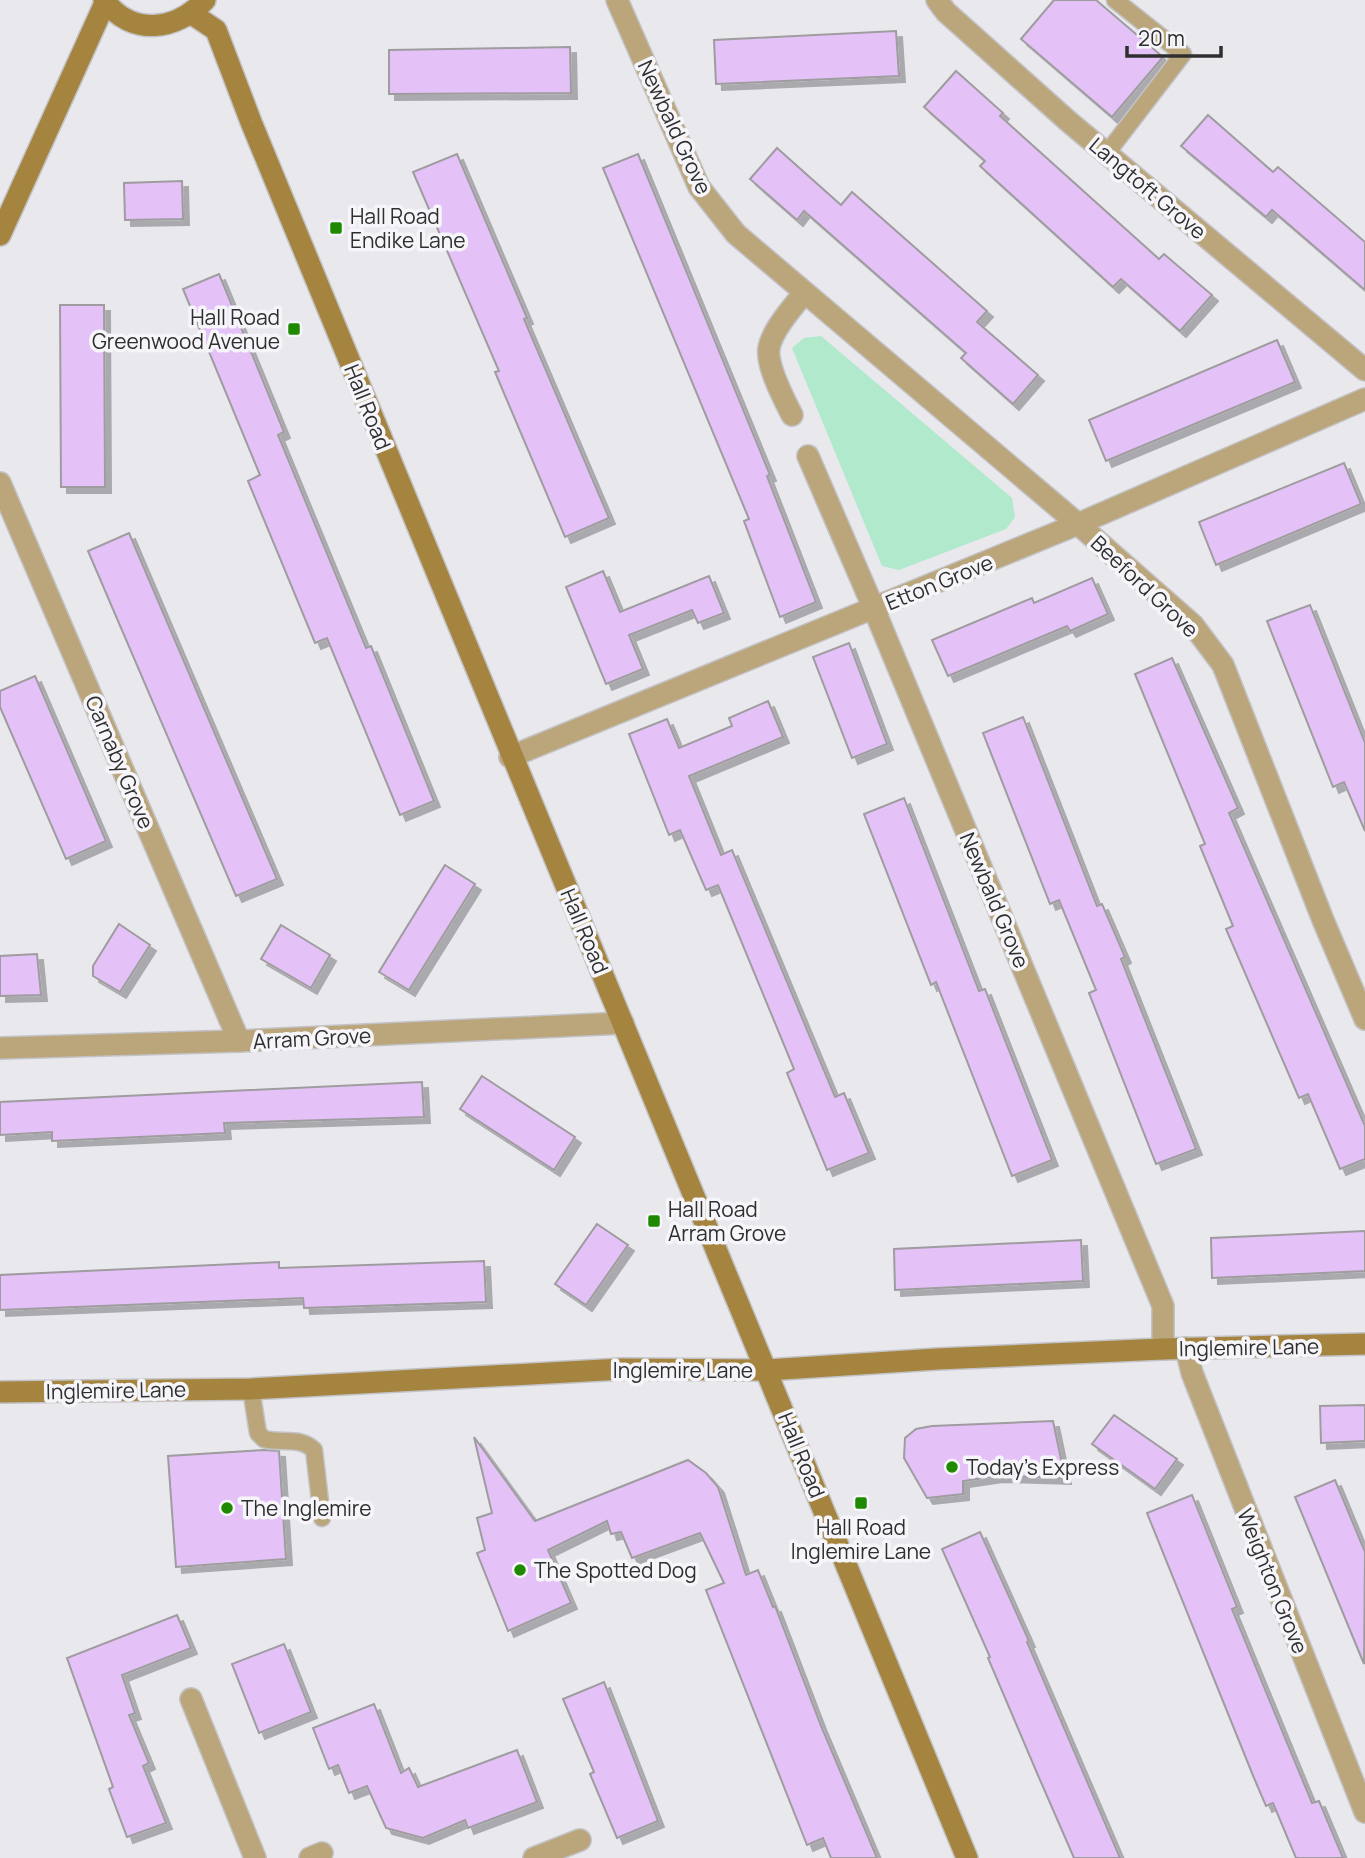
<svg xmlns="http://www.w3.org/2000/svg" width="1365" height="1858" font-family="Manrope,sans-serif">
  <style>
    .green { fill: #b0e9cc }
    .building { fill: #e4c2f8; stroke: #9f9ca0; stroke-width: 2; filter: url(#shadow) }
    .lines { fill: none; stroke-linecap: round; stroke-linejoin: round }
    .lane-casing { stroke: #c3c3c7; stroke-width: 19 }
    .street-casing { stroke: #c3c3c7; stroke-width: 24 }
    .secondary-casing { stroke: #c3c3c7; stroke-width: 24 }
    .lane { stroke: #bba57a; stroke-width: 16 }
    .street { stroke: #bba57a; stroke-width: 21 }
    .secondary { stroke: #a4843e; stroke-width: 21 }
    .poi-dot { fill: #1f8901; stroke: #f6f5fa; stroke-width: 2.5 }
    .labels { text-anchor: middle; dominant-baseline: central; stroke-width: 7; stroke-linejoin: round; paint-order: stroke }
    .street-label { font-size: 21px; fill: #2f2f30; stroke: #f6f5fa }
    .poi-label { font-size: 21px; fill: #2f2f30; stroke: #f6f5fa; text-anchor: start }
  </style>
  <defs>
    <filter id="shadow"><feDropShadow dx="6" dy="6" stdDeviation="0" flood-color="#0004"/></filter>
  </defs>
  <rect width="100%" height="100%" fill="#e8e8ed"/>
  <!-- green -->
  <polygon class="green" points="821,336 1012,498 1015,517 1006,529 899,570 882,566 792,348 804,338"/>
  <!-- building -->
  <g class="building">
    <polygon points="1054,0 1096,0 1163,57 1112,117 1021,39"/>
    <polygon points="896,31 899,76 716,84 714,40"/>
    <polygon points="570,47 571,93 389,94 389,50"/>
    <polygon points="956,71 1003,113 1000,116 1159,259 1164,254 1212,295 1180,331 1121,279 1113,287 980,166 985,161 924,107"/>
    <polygon points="1208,115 1273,172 1278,167 1365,242 1365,290 1272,210 1266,217 1181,146"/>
    <polygon points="777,148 841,205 852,192 987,311 977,322 1038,375 1013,404 961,358 966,353 804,211 797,220 750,179"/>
    <polygon points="457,154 527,318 524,319 609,518 565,537 495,372 499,371 413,172"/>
    <polygon points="638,154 770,475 767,476 816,602 780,617 744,521 749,519 603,168"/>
    <polygon points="182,181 183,219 125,220 124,183"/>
    <polygon points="219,274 284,432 278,435 366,648 371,646 434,801 400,815 327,638 315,643 248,481 260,475 183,289"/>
    <polygon points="60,305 104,305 105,487 61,487"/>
    <polygon points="1277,340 1295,382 1106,461 1089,420"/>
    <polygon points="1344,463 1361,504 1216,565 1199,522"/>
    <polygon points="129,533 277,879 236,896 88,551"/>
    <polygon points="603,571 620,612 709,576 724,613 698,623 692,610 629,635 643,669 606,684 566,587"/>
    <polygon points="1092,578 1108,614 1070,631 1067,626 948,676 932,640 1032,598 1034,603"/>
    <polygon points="1310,605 1365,743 1365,831 1344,782 1333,787 1267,621"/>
    <polygon points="849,643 887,744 852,758 813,657"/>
    <polygon points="1172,658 1238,808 1229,813 1365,1126 1365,1159 1340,1169 1308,1094 1299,1098 1226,929 1233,926 1200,846 1205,844 1135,674"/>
    <polygon points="35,676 106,841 66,859 0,707 0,691"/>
    <polygon points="768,701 783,737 689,776 721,855 732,850 835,1097 844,1093 869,1153 827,1170 787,1073 794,1069 718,885 706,890 680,830 669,835 629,734 667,719 679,748 732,726 729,718"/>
    <polygon points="1023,717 1097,906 1102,904 1125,957 1121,959 1196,1149 1156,1164 1089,993 1096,990 1059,900 1050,904 983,733"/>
    <polygon points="904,798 979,991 985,989 1052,1160 1012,1176 936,982 931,985 864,814"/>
    <polygon points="445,865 475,884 409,990 379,972"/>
    <polygon points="119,924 150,945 120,992 93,976 93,966"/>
    <polygon points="281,925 330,955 311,988 261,959"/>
    <polygon points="37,954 41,995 0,996 0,956"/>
    <polygon points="482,1076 575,1137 554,1170 460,1109"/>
    <polygon points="422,1082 424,1117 224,1123 225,1133 52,1141 52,1132 0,1135 0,1102"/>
    <polygon points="597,1224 628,1245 586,1305 555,1284"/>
    <polygon points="1365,1231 1365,1271 1212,1278 1211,1238"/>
    <polygon points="1081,1240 1083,1281 895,1290 894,1249"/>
    <polygon points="484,1261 486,1302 304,1308 303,1298 0,1310 0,1275 279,1262 279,1268"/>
    <polygon points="1365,1405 1365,1441 1321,1443 1320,1406"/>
    <polygon points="1114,1415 1177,1459 1155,1489 1092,1444"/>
    <polygon points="1053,1421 1065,1478 997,1476 963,1481 963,1494 927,1498 904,1458 905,1438 916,1429 932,1426"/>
    <polygon points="474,1437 535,1521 688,1460 706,1473 718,1487 746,1575 758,1570 773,1607 775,1606 821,1726 877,1858 831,1858 823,1838 807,1845 706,1590 724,1583 700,1533 632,1558 621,1532 611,1534 607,1521 548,1550 571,1603 508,1631 477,1553 485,1550 477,1518 492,1513"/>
    <polygon points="264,1450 279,1451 286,1559 176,1567 168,1456"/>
    <polygon points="1335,1480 1365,1552 1364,1664 1295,1497"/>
    <polygon points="1192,1495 1237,1607 1232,1609 1283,1733 1312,1803 1319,1801 1343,1858 1296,1858 1273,1803 1266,1806 1254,1778 1147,1513"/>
    <polygon points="980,1532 1029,1641 1027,1642 1120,1858 1074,1858 1037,1773 988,1658 990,1657 942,1549"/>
    <polygon points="177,1615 191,1648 122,1675 135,1713 129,1715 149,1763 143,1766 166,1823 127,1837 109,1789 113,1787 67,1658"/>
    <polygon points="284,1644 311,1712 259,1733 232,1664"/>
    <polygon points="604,1682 658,1821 617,1838 590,1774 594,1772 563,1699"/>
    <polygon points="374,1704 401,1773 409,1768 418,1787 517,1750 537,1802 468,1828 465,1820 423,1838 386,1828 367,1786 349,1793 338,1765 329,1769 313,1728"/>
  </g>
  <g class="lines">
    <!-- lane casing -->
    <g class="lane-casing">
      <g id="lane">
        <polyline points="1107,153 1183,54 1115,0"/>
        <path d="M251 1389 258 1433 264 1439C282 1444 300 1436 314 1450L322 1518"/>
      </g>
    </g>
    <!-- street casing -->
    <g class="street-casing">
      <g id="street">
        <polyline points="617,0 699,187 736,234 1078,524 1193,625 1223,665 1323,920 1365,1019"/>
        <polyline points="937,0 946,12 1068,121 1365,370"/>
        <path d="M792 415C784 399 766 366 769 348 772 330 793 307 804 293"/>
        <polyline points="808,456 874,609 1163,1306 1163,1349"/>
        <polyline points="0,483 239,1041"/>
        <polyline points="510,757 1078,524 1365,399"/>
        <polyline points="0,1048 239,1041 623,1023"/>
        <polyline points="1186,1348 1192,1373 1365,1812"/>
        <polyline points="191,1699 255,1858"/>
        <polyline points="310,1858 322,1853"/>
        <polyline points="534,1858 580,1840"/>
      </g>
    </g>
    <!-- secondary casing -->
    <g class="secondary-casing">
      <g id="secondary">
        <path d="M104 0C132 37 176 31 205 0"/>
        <path d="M192 14 216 30 251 122C488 702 730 1279 967 1858"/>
        <polyline points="0,235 105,3"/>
        <polyline points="0,1392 251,1389 622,1369 767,1370 937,1359 1163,1349 1365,1344"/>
      </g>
    </g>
    <!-- lane -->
    <use href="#lane" class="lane"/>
    <!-- street -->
    <use href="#street" class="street"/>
    <!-- secondary -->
    <use href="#secondary" class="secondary"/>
  </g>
  <!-- markers -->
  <g class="poi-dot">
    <rect x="329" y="221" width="14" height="14" rx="3.5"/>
    <rect x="287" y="322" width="14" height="14" rx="3.5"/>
    <rect x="647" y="1214" width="14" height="14" rx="3.5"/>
    <circle cx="952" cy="1467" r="7"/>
    <rect x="854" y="1496" width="14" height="14" rx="3.5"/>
    <circle cx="227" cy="1508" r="7"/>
    <circle cx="520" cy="1570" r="7"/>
  </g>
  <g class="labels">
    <!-- street labels -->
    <g class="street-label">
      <text transform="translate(675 127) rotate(65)">Newbald Grove</text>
      <text transform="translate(1148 188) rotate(40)">Langtoft Grove</text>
      <text transform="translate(368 407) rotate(68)">Hall Road</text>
      <text transform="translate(939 582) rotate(-22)">Etton Grove</text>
      <text transform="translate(1145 586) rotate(43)">Beeford Grove</text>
      <text transform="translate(120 762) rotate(67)">Carnaby Grove</text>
      <text transform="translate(995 900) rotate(67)">Newbald Grove</text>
      <text transform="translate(585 931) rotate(67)">Hall Road</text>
      <text transform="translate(312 1038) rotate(-3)">Arram Grove</text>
      <text transform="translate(1249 1347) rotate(-1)">Inglemire Lane</text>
      <text x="683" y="1370">Inglemire Lane</text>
      <text transform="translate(116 1390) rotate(-1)">Inglemire Lane</text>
      <text transform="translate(802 1455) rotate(68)">Hall Road</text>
      <text transform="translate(1273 1581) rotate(68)">Weighton Grove</text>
    </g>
    <!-- poi labels -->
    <g class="poi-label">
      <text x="350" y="216">Hall Road<tspan x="350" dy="24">Endike Lane</tspan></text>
      <text x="280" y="317" text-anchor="end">Hall Road<tspan x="280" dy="24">Greenwood Avenue</tspan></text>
      <text x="668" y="1209">Hall Road<tspan x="668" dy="24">Arram Grove</tspan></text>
      <text x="966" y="1467">Today's Express</text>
      <text x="241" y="1508">The Inglemire</text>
      <text x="861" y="1527" text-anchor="middle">Hall Road<tspan x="861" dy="24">Inglemire Lane</tspan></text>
      <text x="534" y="1570">The Spotted Dog</text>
    </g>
  </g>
  <!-- scale -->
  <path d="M1127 46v10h94v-10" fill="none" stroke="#2f2f30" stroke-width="3.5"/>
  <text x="1138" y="46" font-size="21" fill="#2f2f30" stroke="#f6f5fa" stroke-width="5" paint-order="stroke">20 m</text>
</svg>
